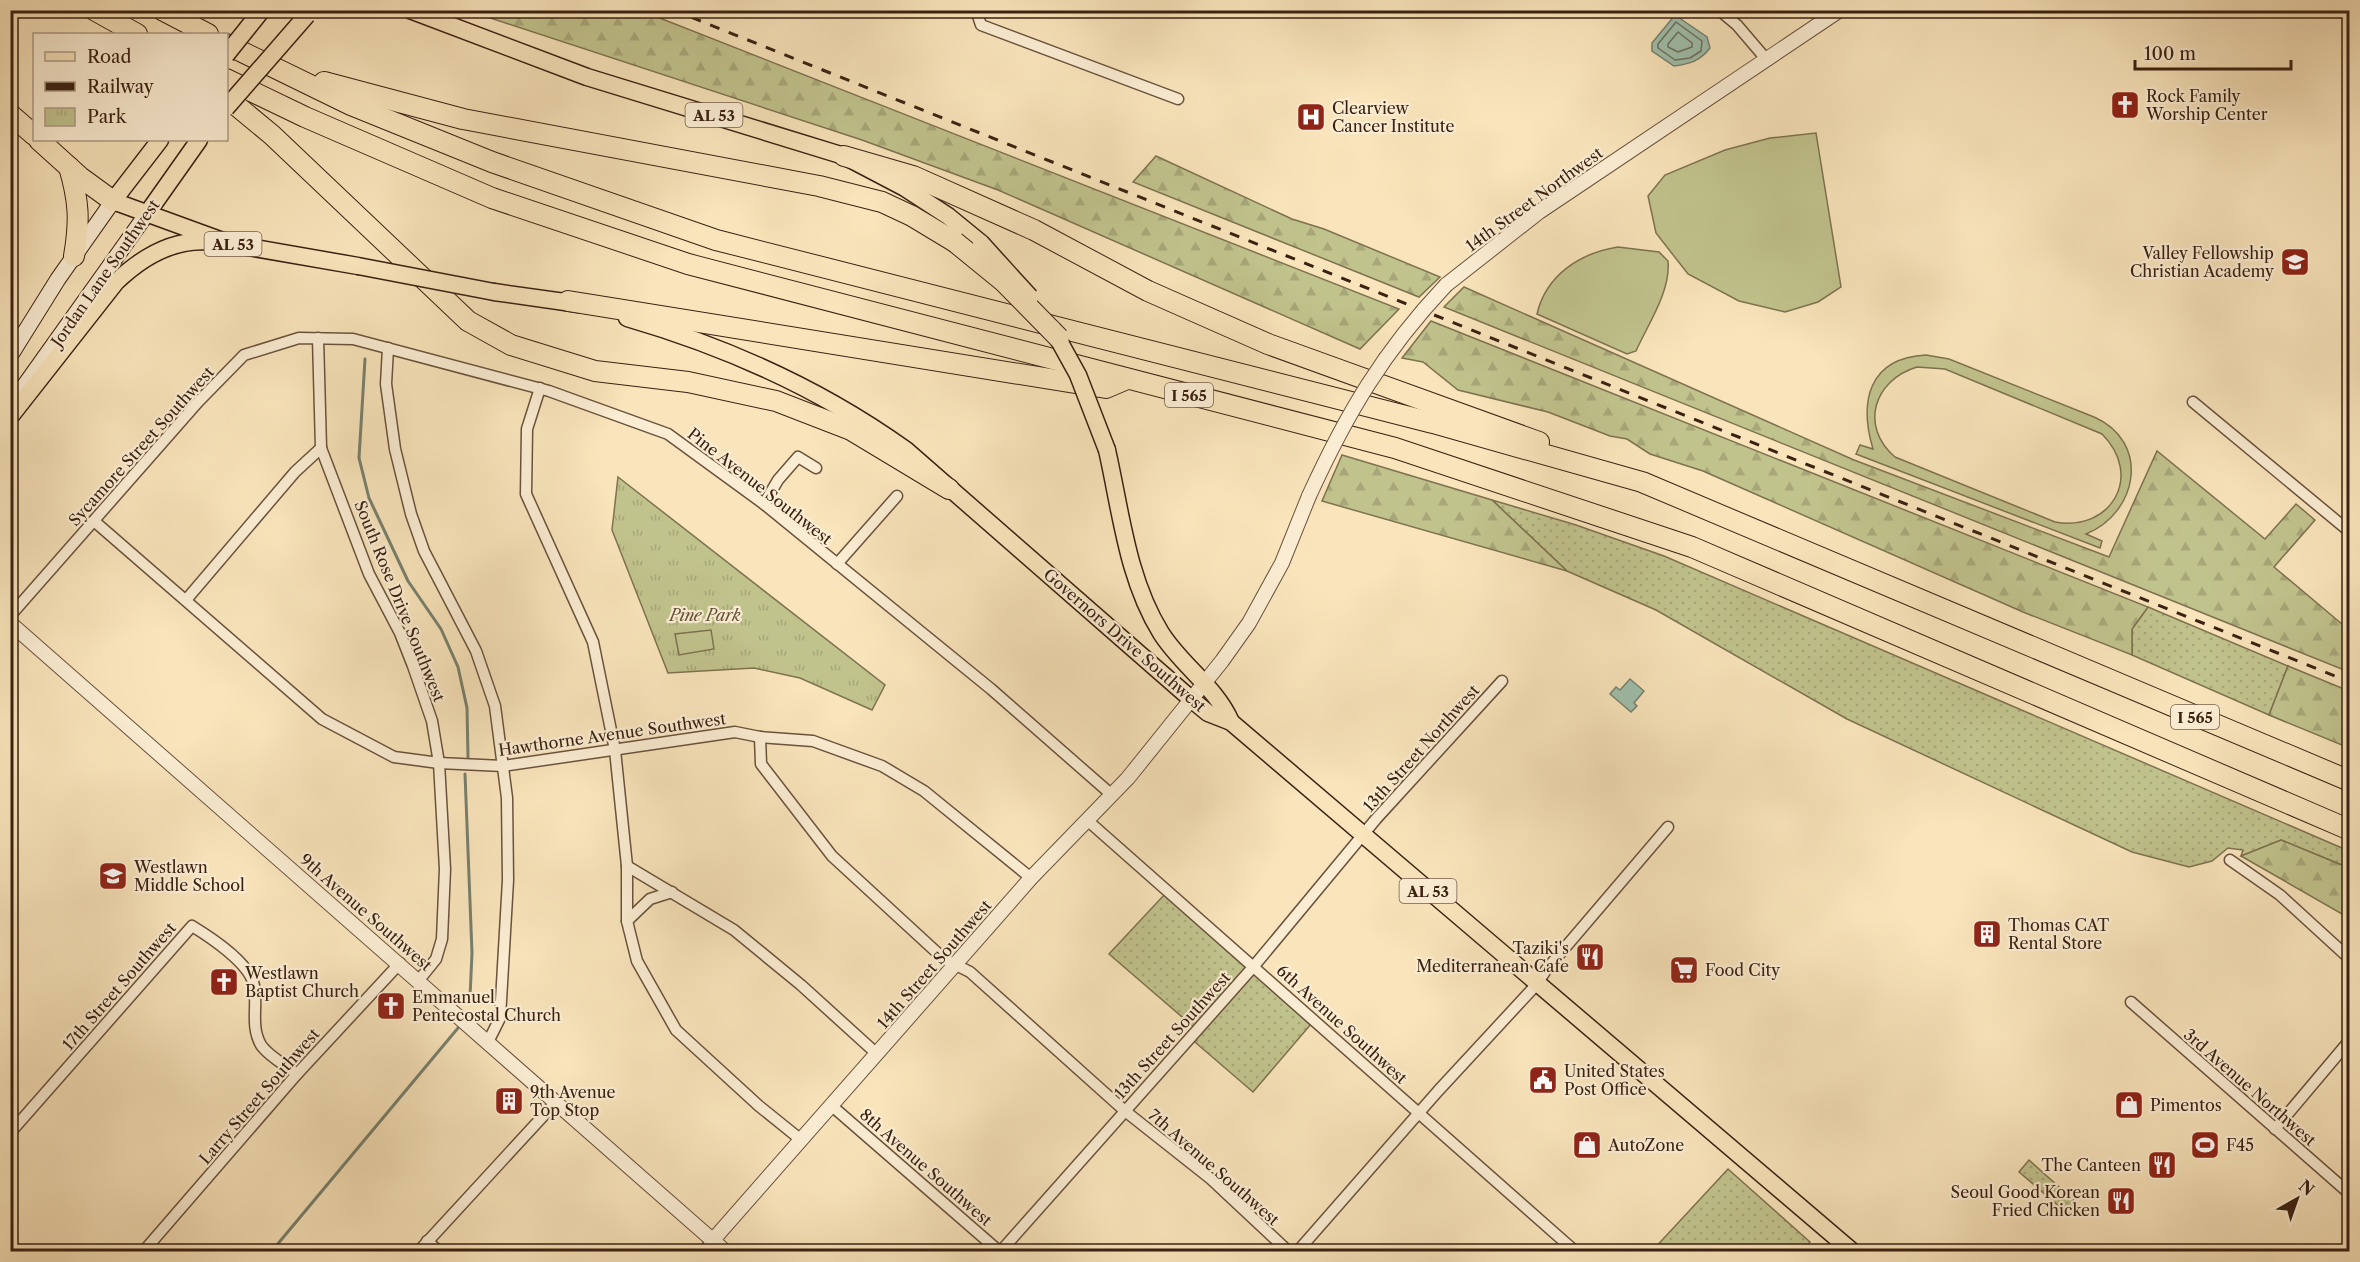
<svg xmlns="http://www.w3.org/2000/svg" width="2360" height="1262" font-family="'Libre Caslon Text',serif">
  <style>
    .grass { fill: url(#grass-dots); stroke: #7e7250; stroke-width: 1.5 }
    .forest { fill: url(#forest-firs); stroke: #7e7250; stroke-width: 1.5 }
    .park { fill: url(#park-tufts); stroke: #7e7250; stroke-width: 1.5 }
    .garden { fill: #c1c38d; stroke: #7e7250; stroke-width: 1.5; fill-rule: evenodd }
    .water { fill: #9fbfab; stroke: #77806e; stroke-width: 1.5 }
    .lines { fill: none; stroke-linecap: round; stroke-linejoin: round }
    .shore { stroke: #6c705e; stroke-width: 1.5 }
    .stream { stroke: #77806e; stroke-width: 3 }
    .minor-casing { stroke: #6a523c; stroke-width: 13 }
    .tertiary-casing { stroke: #6a523c; stroke-width: 16 }
    .secondary-casing { stroke: #3a2112; stroke-width: 17 }
    .primary-casing { stroke: #3a2112; stroke-width: 19 }
    .motorway-casing { stroke: #3a2112; stroke-width: 22 }
    .minor { stroke: #fbedd3; stroke-width: 10 }
    .tertiary { stroke: #fbedd3; stroke-width: 14 }
    .secondary { stroke: #fbedd3; stroke-width: 15 }
    .primary { stroke: #f9e4bb; stroke-width: 16 }
    .motorway { stroke: #f9e4bb; stroke-width: 20 }
    .rail { stroke: #3a2112; stroke-width: 3; stroke-dasharray: 10 10; stroke-linecap: butt }
    .tertiary-bridge-casing { stroke: #6a523c; stroke-width: 16; stroke-linecap: butt }
    .primary-bridge-casing { stroke: #3a2112; stroke-width: 19; stroke-linecap: butt }
    .motorway-bridge-casing { stroke: #3a2112; stroke-width: 22; stroke-linecap: butt }
    .tertiary-bridge { stroke: #fbedd3; stroke-width: 14 }
    .primary-bridge { stroke: #f9e4bb; stroke-width: 16 }
    .motorway-bridge { stroke: #f9e4bb; stroke-width: 20 }
    .labels { text-anchor: middle; dominant-baseline: central; stroke-width: 4.5; stroke-linejoin: round; paint-order: stroke }
    .shield { fill: #fbedd3; stroke: #745e4c; stroke-width: 1.5 }
    .shield-label { font-size: 15px; font-weight: bold; fill: #3a2112 }
    .poi-label { font-size: 16px; fill: #3a2112; stroke: #fbedd3; text-anchor: start }
    .street-label { font-size: 16px; fill: #3a2112; stroke: #fbedd3 }
    .park-label { font-size: 16px; font-style: italic; fill: #625237; stroke: #fbedd3 }
  </style>
  <defs>
    <pattern id="grass-dots" width="8" height="8" patternUnits="userSpaceOnUse" patternTransform="scale(1.5)"><rect width="8" height="8" fill="#c1c38d"/><path d="M2 2h.1M6 6h.1" fill="none" stroke="#a7a779" stroke-width="1.8" stroke-linecap="round"/></pattern>
    <pattern id="forest-firs" width="22" height="20" patternUnits="userSpaceOnUse" patternTransform="scale(1.5)"><rect width="22" height="20" fill="#c1c38d"/><path d="M5 1l3.5 6h-7zM16 11l3.5 6h-7z" fill="#a7a779"/></pattern>
    <pattern id="park-tufts" width="24" height="20" patternUnits="userSpaceOnUse" patternTransform="scale(1.5)"><rect width="24" height="20" fill="#c1c38d"/><path d="M3 7l-1-3M5 7V3M7 7l1-3M15 17l-1-3M17 17v-4M19 17l1-3" fill="none" stroke="#a7a779"/></pattern>
  </defs>
  <rect width="100%" height="100%" fill="#f9e4bb"/>
  <filter id="stains"><feTurbulence type="fractalNoise" baseFrequency=".00333" numOctaves="4"/><feColorMatrix values="0 0 0 0 .2 0 0 0 0 .09 0 0 0 0 .02 0 0 0 .5 -.17"/></filter>
  <radialGradient id="worn" r=".72"><stop offset=".6" stop-color="#630" stop-opacity="0"/><stop offset="1" stop-color="#630" stop-opacity=".3"/></radialGradient>
  <!-- grass -->
  <g class="grass">
    <polygon points="1492,500 1576,525 1664,556 2349,851 2349,868 2281,840 2241,856 2243,850 2228,848 2212,861 2189,867 2132,852 1847,719 1656,610 1567,571"/>
    <polygon points="2148,607 2288,666 2269,715 2132,655 2132,629"/>
    <polygon points="1165,894 1311,1024 1253,1092 1189,1037 1196,1029 1109,954"/>
    <polygon points="2029,1160 2077,1203 2068,1214 2019,1172"/>
    <polygon points="1728,1169 1810,1242 1801,1251 1652,1251"/>
  </g>
  <!-- forest -->
  <g class="forest">
    <polygon points="469,11 642,11 1399,309 1360,349 998,190 862,140"/>
    <polygon points="1156,156 1292,219 1324,229 1440,277 1419,297 1133,182"/>
    <polygon points="1464,287 1854,460 2109,557 2157,451 2265,539 2296,504 2315,520 2274,567 2349,630 2349,672 1444,307"/>
    <polygon points="1431,321 2148,607 2132,629 2132,655 2023,612 1703,471 1650,454 1627,439 1610,436 1548,412 1458,390 1423,362 1402,358"/>
    <polygon points="1342,455 1492,500 1567,571 1322,501"/>
    <polygon points="2288,666 2349,691 2349,748 2269,715"/>
    <polygon points="2281,840 2349,868 2349,918 2241,856"/>
  </g>
  <!-- park -->
  <polygon class="park" points="618,477 885,685 872,710 800,678 754,668 668,673 612,530"/>
  <!-- garden -->
  <g class="garden">
    <polygon points="1816,133 1841,287 1818,302 1785,312 1739,301 1688,274 1656,233 1648,196 1665,175 1725,150 1770,138"/>
    <path d="M1618 247 1659 252 1668 261C1671 291 1648 324 1636 351L1627 354 1537 314C1546 275 1580 253 1618 247Z"/>
    <path d="M1926 355 1949 359 2094 417C2151 442 2138 513 2086 534L2102 541 2100 548 1856 454 1860 445 1873 449C1859 402 1868 358 1926 355ZM1917 367 1945 369 2102 434C2144 476 2111 532 2055 522L1895 457C1859 426 1874 380 1917 367Z"/>
    <polygon points="711,630 714,649 679,655 675,634"/>
  </g>
  <!-- water -->
  <g class="water">
    <path d="M1675 15 1707 37 1710 48C1700 61 1690 64 1674 66L1652 51V43Z"/>
    <polygon points="1630,679 1644,691 1634,703 1637,706 1631,712 1610,694 1616,687 1620,690"/>
  </g>
  <g class="lines">
    <!-- shore -->
    <g class="shore">
      <polygon points="1676,22 1702,41 1701,51 1690,58 1675,60 1658,48 1658,44"/>
      <polygon points="1678,32 1692,43 1692,47 1678,52 1668,47 1668,44"/>
    </g>
    <!-- stream -->
    <g class="stream">
      <polyline points="365,359 359,458 369,498 408,581 441,629 458,667 467,708 468,757"/>
      <polyline points="465,774 472,953 470,997"/>
      <polyline points="271,1252 458,1028"/>
    </g>
    <!-- minor casing -->
    <g class="minor-casing">
      <g id="minor">
        <polyline points="976,10 981,25 1178,99"/>
        <polyline points="1719,10 1737,25 1766,59"/>
        <polyline points="318,338 321,448 369,574 400,633 413,666 432,721 439,763 445,869 442,939 436,959 419,980"/>
        <polyline points="388,348 386,384 395,449 411,514 424,551 476,651 495,706 507,798 508,880 500,1018 488,1042"/>
        <polyline points="540,388 527,429 526,494 593,642 615,750 627,866 627,921 637,961 676,1030 759,1106 800,1139"/>
        <polyline points="2193,402 2350,532"/>
        <polyline points="764,504 778,480 798,457 816,468"/>
        <polyline points="94,521 322,719 394,757 439,763 503,766 735,732 760,737 813,741 882,766 924,791 1031,878"/>
        <polyline points="837,564 897,496"/>
        <polyline points="186,600 295,472 321,448"/>
        <polyline points="10,616 198,402 244,355 299,338 353,339 549,391 668,434 764,504 991,689 1112,795"/>
        <polyline points="760,737 761,764 832,856 944,959 970,972 1125,1111 1211,1179 1289,1252"/>
        <polyline points="1087,820 1576,1252"/>
        <polyline points="2230,860 2280,895 2350,959"/>
        <polyline points="627,866 734,930 801,985 877,1054"/>
        <polyline points="627,921 650,899 672,892"/>
        <polyline points="2131,1002 2350,1194"/>
        <polyline points="832,1106 1000,1252 1254,966 1376,819 1502,681"/>
        <polyline points="2275,1129 2350,1040"/>
        <path d="M10 1133 192 926C210 937 251 964 254 986 258 1006 250 1026 261 1045 268 1056 287 1066 297 1074"/>
        <polyline points="427,1241 440,1252"/>
        <polyline points="143,1252 297,1074 400,963"/>
        <polyline points="418,1252 556,1102"/>
        <polyline points="703,1252 713,1240"/>
        <polyline points="1297,1252 1438,1091 1537,984 1546,970 1668,827"/>
      </g>
    </g>
    <!-- tertiary casing -->
    <g class="tertiary-casing">
      <g id="tertiary">
        <polyline points="1446,285 1539,212 1840,10"/>
        <polyline points="10,623 726,1252"/>
        <polyline points="713,1240 1031,878 1128,778 1222,661 1249,623 1282,563 1309,496"/>
      </g>
    </g>
    <!-- secondary casing -->
    <g class="secondary-casing">
      <g id="secondary">
        <polyline points="10,356 58,279 113,201"/>
        <polyline points="17,396 146,215"/>
      </g>
    </g>
    <!-- primary casing -->
    <g class="primary-casing">
      <g id="primary">
        <polyline points="410,10 587,77 844,156 905,188 948,216 981,243"/>
        <polyline points="160,140 113,201 231,244 358,266"/>
        <polyline points="146,215 199,140"/>
        <polyline points="494,292 579,304"/>
        <path d="M627 318C727 347 821 389 906 450L1191 699 1208 713 1231 722 1853 1252"/>
        <path d="M10 417 116 282C142 257 176 237 214 242"/>
        <path d="M1107 450C1121 512 1127 578 1161 633 1181 665 1216 687 1231 722"/>
      </g>
    </g>
    <!-- motorway casing -->
    <g class="motorway-casing">
      <g id="motorway">
        <polyline points="94,10 137,34"/>
        <polyline points="162,10 208,34"/>
        <polyline points="226,44 351,105 492,162 716,240 1433,423 1642,482 2350,781"/>
        <polyline points="226,79 305,117 492,198 688,264 1395,448 1692,547 2350,830"/>
        <polyline points="324,82 463,119 819,186 882,202 912,216 955,242"/>
        <polyline points="226,97 272,135 468,321 511,345 595,371 688,382 776,401 851,430 949,489"/>
        <polyline points="10,114 34,135"/>
        <polyline points="39,140 80,177 113,201"/>
        <polyline points="844,156 913,176 1034,230 1148,291 1268,344 1539,442"/>
        <path d="M69 167C79 201 80 221 74 256"/>
        <polyline points="568,301 1106,388 1127,379"/>
      </g>
    </g>
    <!-- minor -->
    <use href="#minor" class="minor"/>
    <!-- tertiary -->
    <use href="#tertiary" class="tertiary"/>
    <!-- secondary -->
    <use href="#secondary" class="secondary"/>
    <!-- primary -->
    <use href="#primary" class="primary"/>
    <!-- motorway -->
    <use href="#motorway" class="motorway"/>
    <!-- rail -->
    <polyline class="rail" points="673,10 2350,682"/>
    <!-- tertiary-bridge casing -->
    <g class="tertiary-bridge-casing">
      <path id="tertiary-bridge" d="M1309 496C1347 413 1383 352 1446 285"/>
    </g>
    <!-- primary-bridge casing -->
    <g class="primary-bridge-casing">
      <g id="primary-bridge">
        <polyline points="226,55 262,10"/>
        <polyline points="226,108 307,15"/>
        <polyline points="981,243 1030,297"/>
        <polyline points="358,266 494,292"/>
        <polyline points="1052,328 1078,375 1107,450"/>
      </g>
    </g>
    <!-- motorway-bridge casing -->
    <g class="motorway-bridge-casing">
      <polyline id="motorway-bridge" points="955,242 1004,282 1059,338"/>
    </g>
    <!-- tertiary-bridge -->
    <use href="#tertiary-bridge" class="tertiary-bridge"/>
    <!-- primary-bridge -->
    <use href="#primary-bridge" class="primary-bridge"/>
    <!-- motorway-bridge -->
    <use href="#motorway-bridge" class="motorway-bridge"/>
  </g>
  <!-- icons -->
  <defs>
    <g id="church-square" transform="scale(1.5)"><rect x="-9" y="-9" width="18" height="18" rx="4" fill="#8f2418" stroke="#fbedd3"/><path d="M-1.2-6h2.4v3.5h3.3v2.4h-3.3V6h-2.4V-.1h-3.3v-2.4h3.3Z" fill="#fff"/></g>
    <g id="hospital-square" transform="scale(1.5)"><rect x="-9" y="-9" width="18" height="18" rx="4" fill="#8f2418" stroke="#fbedd3"/><path d="M-5-5h3v3.5h4V-5h3V5h-3V1.5h-4V5h-3Z" fill="#fff"/></g>
    <g id="school-square" transform="scale(1.5)"><rect x="-9" y="-9" width="18" height="18" rx="4" fill="#8f2418" stroke="#fbedd3"/><path d="M0-5L7-2L0 1L-7-2ZM-4 1L0 2.5L4 1V4Q0 6-4 4Z" fill="#fff"/></g>
    <g id="building-square" transform="scale(1.5)"><rect x="-9" y="-9" width="18" height="18" rx="4" fill="#8f2418" stroke="#fbedd3"/><path d="M-4-6H4V6H1V3H-1V6H-4ZM-2.5-4.3h1.7v1.8h-1.7ZM.8-4.3h1.7v1.8H.8ZM-2.5-1h1.7V.8h-1.7ZM.8-1h1.7V.8H.8Z" fill="#fff"/></g>
    <g id="restaurant-square" transform="scale(1.5)"><rect x="-9" y="-9" width="18" height="18" rx="4" fill="#8f2418" stroke="#fbedd3"/><path d="M-5-6h1v4h1v-4h1v4h1v-4h1v5L-1.5 .5V6h-2V.5L-5-1ZM5-6V6H3V1.5H1.5Q1.5-4 5-6Z" fill="#fff"/></g>
    <g id="supermarket-square" transform="scale(1.5)"><rect x="-9" y="-9" width="18" height="18" rx="4" fill="#8f2418" stroke="#fbedd3"/><path d="M-6-5.5h2.5l.6 2H6L4.5 2H-2.5L-4.4-4H-6ZM-1.5 3.2a1.3 1.3 0 1 0 .1 0ZM3 3.2a1.3 1.3 0 1 0 .1 0Z" fill="#fff"/></g>
    <g id="civic-square" transform="scale(1.5)"><rect x="-9" y="-9" width="18" height="18" rx="4" fill="#8f2418" stroke="#fbedd3"/><path d="M-.6-6.5H3V-4.5H.6V-3L4-1V1h2V6H-6V1h2V-1L-.6-3ZM-1.2 2.5V6h2.4V2.5Z" fill="#fff"/></g>
    <g id="shop-square" transform="scale(1.5)"><rect x="-9" y="-9" width="18" height="18" rx="4" fill="#8f2418" stroke="#fbedd3"/><path d="M-5-2.5h2.3a2.7 3.5 0 0 1 5.4 0H5L5.5 6h-11ZM-1.5-2.5h3a1.5 2.3 0 0 0-3 0Z" fill="#fff"/></g>
    <g id="stadium-square" transform="scale(1.5)"><rect x="-9" y="-9" width="18" height="18" rx="4" fill="#8f2418" stroke="#fbedd3"/><path d="M0-5a6.5 5 0 1 0 0 10a6.5 5 0 1 0 0-10ZM-3.5-1.8h7v3.6h-7Z" fill="#fff"/></g>
  </defs>
  <g fill-rule="evenodd">
    <use href="#church-square" x="2125" y="105"/>
    <use href="#hospital-square" x="1311" y="117"/>
    <use href="#school-square" x="2295" y="262"/>
    <use href="#school-square" x="113" y="876"/>
    <use href="#building-square" x="1987" y="934"/>
    <use href="#restaurant-square" x="1590" y="957"/>
    <use href="#supermarket-square" x="1684" y="970"/>
    <use href="#church-square" x="224" y="982"/>
    <use href="#church-square" x="391" y="1006"/>
    <use href="#civic-square" x="1543" y="1080"/>
    <use href="#building-square" x="509" y="1101"/>
    <use href="#shop-square" x="2129" y="1105"/>
    <use href="#shop-square" x="1587" y="1145"/>
    <use href="#stadium-square" x="2205" y="1145"/>
    <use href="#restaurant-square" x="2162" y="1165"/>
    <use href="#restaurant-square" x="2121" y="1201"/>
  </g>
  <g class="labels">
    <!-- shield labels -->
    <g class="shield">
      <rect x="685.5" y="103" width="57" height="24" rx="4.5"/>
      <rect x="204.5" y="232" width="57" height="24" rx="4.5"/>
      <rect x="1165" y="383" width="48" height="24" rx="4.5"/>
      <rect x="2171" y="705" width="48" height="24" rx="4.5"/>
      <rect x="1399.5" y="879" width="57" height="24" rx="4.5"/>
    </g>
    <g class="shield-label">
      <text x="714" y="115">AL 53</text>
      <text x="233" y="244">AL 53</text>
      <text x="1189" y="395">I 565</text>
      <text x="2195" y="717">I 565</text>
      <text x="1428" y="891">AL 53</text>
    </g>
    <!-- poi labels -->
    <g class="poi-label">
      <text x="2146" y="96">Rock Family<tspan x="2146" dy="18">Worship Center</tspan></text>
      <text x="1332" y="108">Clearview<tspan x="1332" dy="18">Cancer Institute</tspan></text>
      <text x="2274" y="253" text-anchor="end">Valley Fellowship<tspan x="2274" dy="18">Christian Academy</tspan></text>
      <text x="134" y="867">Westlawn<tspan x="134" dy="18">Middle School</tspan></text>
      <text x="2008" y="925">Thomas CAT<tspan x="2008" dy="18">Rental Store</tspan></text>
      <text x="1569" y="948" text-anchor="end">Taziki's<tspan x="1569" dy="18">Mediterranean Cafe</tspan></text>
      <text x="1705" y="970">Food City</text>
      <text x="245" y="973">Westlawn<tspan x="245" dy="18">Baptist Church</tspan></text>
      <text x="412" y="997">Emmanuel<tspan x="412" dy="18">Pentecostal Church</tspan></text>
      <text x="1564" y="1071">United States<tspan x="1564" dy="18">Post Office</tspan></text>
      <text x="530" y="1092">9th Avenue<tspan x="530" dy="18">Top Stop</tspan></text>
      <text x="2150" y="1105">Pimentos</text>
      <text x="1608" y="1145">AutoZone</text>
      <text x="2226" y="1145">F45</text>
      <text x="2141" y="1165" text-anchor="end">The Canteen</text>
      <text x="2100" y="1192" text-anchor="end">Seoul Good Korean<tspan x="2100" dy="18">Fried Chicken</tspan></text>
    </g>
    <!-- street labels -->
    <g class="street-label">
      <text transform="translate(1534 199) rotate(-36)">14th Street Northwest</text>
      <text transform="translate(105 273) rotate(-55)">Jordan Lane Southwest</text>
      <text transform="translate(141 446) rotate(-48)">Sycamore Street Southwest</text>
      <text transform="translate(760 486) rotate(38)">Pine Avenue Southwest</text>
      <text transform="translate(400 601) rotate(68)">South Rose Drive Southwest</text>
      <text transform="translate(1125 640) rotate(41)">Governors Drive Southwest</text>
      <text transform="translate(612 734) rotate(-8)">Hawthorne Avenue Southwest</text>
      <text transform="translate(1421 748) rotate(-48)">13th Street Northwest</text>
      <text transform="translate(366 912) rotate(41)">9th Avenue Southwest</text>
      <text transform="translate(934 964) rotate(-49)">14th Street Southwest</text>
      <text transform="translate(119 986) rotate(-49)">17th Street Southwest</text>
      <text transform="translate(1342 1024) rotate(42)">6th Avenue Southwest</text>
      <text transform="translate(1172 1035) rotate(-48)">13th Street Southwest</text>
      <text transform="translate(2250 1087) rotate(41)">3rd Avenue Northwest</text>
      <text transform="translate(259 1096) rotate(-49)">Larry Street Southwest</text>
      <text transform="translate(926 1167) rotate(41)">8th Avenue Southwest</text>
      <text transform="translate(1214 1167) rotate(41)">7th Avenue Southwest</text>
    </g>
    <!-- park labels -->
    <g class="park-label">
      <text x="705" y="615">Pine Park</text>
    </g>
  </g>
  <!-- margin -->
  <rect width="2360" height="1262" fill="none" stroke="#f9e4bb" stroke-width="36"/>
  <rect x="12" y="12" width="2336" height="1238" fill="none" stroke="#3a2112" stroke-width="3"/>
  <rect x="18" y="18" width="2324" height="1226" fill="none" stroke="#3a2112" stroke-width="1.5"/>
  <!-- legend -->
  <rect x="33" y="33" width="195" height="108" fill="#fbedd3" stroke="#ae9b86" stroke-width="1.5"/>
  <rect x="45" y="52" width="30" height="9" fill="#f9e4bb" stroke="#ae9b86" stroke-width="1.5"/>
  <text x="87" y="63" font-size="18" fill="#3a2112">Road</text>
  <rect x="45" y="82" width="30" height="9" fill="#3a2112" stroke="#ae9b86" stroke-width="1.5"/>
  <text x="87" y="93" font-size="18" fill="#3a2112">Railway</text>
  <rect x="45" y="108" width="30" height="18" fill="url(#park-tufts)" stroke="#ae9b86" stroke-width="1.5"/>
  <text x="87" y="123" font-size="18" fill="#3a2112">Park</text>
  <!-- north arrow -->
  <g transform="translate(2297 1199) rotate(40)" stroke="#fbedd3" stroke-width="4.5" paint-order="stroke">
  <path d="M0-4.5L10 22L0 15L-10 22Z" fill="#3a2112"/>
  <text y="-9" font-size="16" font-weight="bold" text-anchor="middle" fill="#3a2112">N</text>
  </g>
  <!-- scale -->
  <path d="M2135 60v9h156v-9" fill="none" stroke="#3a2112" stroke-width="3"/>
  <text x="2144" y="60" font-size="18" fill="#3a2112" stroke="#fbedd3" stroke-width="4.5" paint-order="stroke">100 m</text>
  <rect width="100%" height="100%" filter="url(#stains)"/>
  <rect width="100%" height="100%" fill="url(#worn)"/>
</svg>
